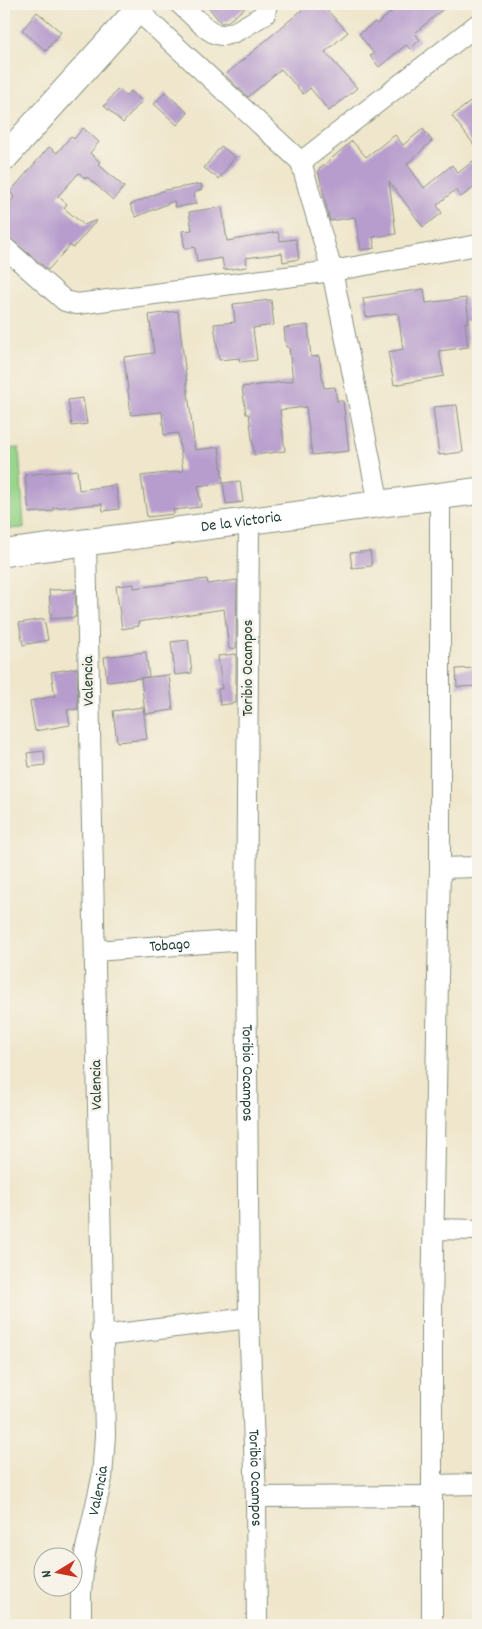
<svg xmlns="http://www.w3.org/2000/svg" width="482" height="1629" font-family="Dekko,sans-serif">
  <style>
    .green { fill: #98d68b; stroke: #5c8a60 }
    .building { fill: #b79dcd }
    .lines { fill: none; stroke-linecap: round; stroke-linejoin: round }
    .minor-casing { stroke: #879280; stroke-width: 22 }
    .major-casing { stroke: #879280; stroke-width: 28 }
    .minor { stroke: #fff; stroke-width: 20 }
    .major { stroke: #fff; stroke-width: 26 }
    .labels { text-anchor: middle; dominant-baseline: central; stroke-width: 5; stroke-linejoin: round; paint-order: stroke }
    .street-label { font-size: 16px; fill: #1f3d34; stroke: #f7f3e8 }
  </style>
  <rect width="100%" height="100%" fill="#f7f3e8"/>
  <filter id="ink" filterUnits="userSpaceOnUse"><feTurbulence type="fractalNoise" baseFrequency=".02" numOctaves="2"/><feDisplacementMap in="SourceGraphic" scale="10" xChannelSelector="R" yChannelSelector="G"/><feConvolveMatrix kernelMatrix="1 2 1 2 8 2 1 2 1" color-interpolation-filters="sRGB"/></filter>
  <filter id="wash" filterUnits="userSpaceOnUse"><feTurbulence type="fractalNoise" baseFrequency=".0096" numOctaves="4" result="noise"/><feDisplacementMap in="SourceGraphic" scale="20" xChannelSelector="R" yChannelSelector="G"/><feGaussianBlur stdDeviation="1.12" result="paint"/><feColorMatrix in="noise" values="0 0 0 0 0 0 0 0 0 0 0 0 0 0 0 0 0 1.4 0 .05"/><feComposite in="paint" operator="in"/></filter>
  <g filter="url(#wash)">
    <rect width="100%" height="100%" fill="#efe6cb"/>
    <!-- green -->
    <polygon class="green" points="19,448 24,528 4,529 4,449"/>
    <g id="blocks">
      <!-- building -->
      <g class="building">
        <polygon points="206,4 250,4 227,22 221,23"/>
        <polygon points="309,4 321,4 348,32 325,52 357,88 329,111 310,88 303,94 281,69 248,97 225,75"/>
        <polygon points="401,4 449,4 415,33 420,40 410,49 406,45 379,67 370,56 374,54 359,34 375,22 377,24"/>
        <polygon points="37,12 61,32 46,51 22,30"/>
        <polygon points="118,89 126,96 131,91 142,101 123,123 104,106"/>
        <polygon points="165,92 188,113 177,125 154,104"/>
        <polygon points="478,96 478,150 452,116"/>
        <polygon points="83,128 99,142 90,153 100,162 98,164 124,187 113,200 87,177 86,179 79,173 58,196 67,204 64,208 84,225 97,220 73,248 70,245 48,270 4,233 4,209 14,197 10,192 49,147 57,153 71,136 74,139"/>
        <polygon points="423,129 432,141 407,164 424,188 452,165 458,173 478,157 478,184 461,197 455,190 437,205 442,213 423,227 389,181 396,234 373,237 375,248 361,250 355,217 330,221 318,170 352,141 366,157 395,135 403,145"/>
        <polygon points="221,146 235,157 219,179 204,168"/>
        <polygon points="201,184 202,189 194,193 196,204 175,207 174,201 136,217 130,205 165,190"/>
        <polygon points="222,207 227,241 278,232 280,241 296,239 299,259 283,262 282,253 246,258 247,267 224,270 222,258 197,262 195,247 185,249 182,231 192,230 189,212"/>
        <polygon points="424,289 426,303 466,298 469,322 465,322 468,347 439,351 444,376 394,385 388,352 403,349 398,313 366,317 363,298"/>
        <polygon points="271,300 274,325 253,328 257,360 240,362 239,358 219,360 214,324 235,322 233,304"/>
        <polygon points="178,311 195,450 219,447 223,483 198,486 201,507 173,510 174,514 147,517 141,476 183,471 178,433 164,435 162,412 131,415 124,357 154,353 149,315"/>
        <polygon points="308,325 311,357 319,356 324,388 335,387 337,401 343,401 349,451 312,455 306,407 280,410 285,451 254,455 249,414 246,414 242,387 293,381 289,347 286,347 284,328"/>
        <polygon points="83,398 87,424 72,426 68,400"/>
        <polygon points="457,405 463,452 439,455 433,407"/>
        <polygon points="77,470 79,490 116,485 119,509 103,511 102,504 53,508 53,511 29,513 25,475"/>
        <polygon points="240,481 243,502 226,504 223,483"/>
        <polygon points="370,551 372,566 352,568 350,553"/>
        <polygon points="207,579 208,584 237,580 236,648 229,649 224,609 138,622 139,626 122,629 116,586 134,584 134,588"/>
        <polygon points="75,589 76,617 51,619 49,590"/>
        <polygon points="44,619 48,640 23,645 19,623"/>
        <polygon points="188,640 192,673 175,675 171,642"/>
        <polygon points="146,652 149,677 107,682 104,657"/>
        <polygon points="236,654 236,703 220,705 218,689 222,689 218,656"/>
        <polygon points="77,668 78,709 67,710 70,725 35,731 30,701 55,696 51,672"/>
        <polygon points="478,668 478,686 457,687 456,669"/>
        <polygon points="169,675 173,710 145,714 141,678"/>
        <polygon points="143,707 147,739 117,742 113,711"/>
        <polygon points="44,751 45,765 29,767 27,753"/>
      </g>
    </g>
  </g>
  <g filter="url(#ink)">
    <use href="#blocks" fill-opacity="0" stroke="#879280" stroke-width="1"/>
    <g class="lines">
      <!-- minor casing -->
      <g class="minor-casing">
        <g id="minor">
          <path d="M180 4C221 42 216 45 265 14L267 4"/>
          <polyline points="137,10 301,162 332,271 379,504"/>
          <polyline points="301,162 478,24"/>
          <polyline points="4,247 65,301 77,304 332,271 478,245"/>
          <path id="s1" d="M249 522 246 940 249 1318 256 1497 257 1625"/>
          <polyline points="440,868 478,867"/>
          <path id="s2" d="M95 951 246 940"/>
          <polyline points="434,1229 478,1230"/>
          <polyline points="101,1336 249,1318"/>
          <polyline points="432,1485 478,1484"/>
          <polyline points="256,1497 432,1496"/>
          <path id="s3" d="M81 1625V1592L85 1553 102 1478 105 1435 86 543"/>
          <polyline points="432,1625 432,1309 440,868 440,496"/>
        </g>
      </g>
      <!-- major casing -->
      <g class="major-casing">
        <g id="major">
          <polyline points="4,158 143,4"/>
          <path id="s4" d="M4 553 478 491"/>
        </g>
      </g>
      <!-- minor -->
      <use href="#minor" class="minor"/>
      <!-- major -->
      <use href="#major" class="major"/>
    </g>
  </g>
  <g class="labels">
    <!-- street labels -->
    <g class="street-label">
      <text stroke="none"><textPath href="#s4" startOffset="239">De la Victoria</textPath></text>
      <text transform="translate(248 668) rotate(-90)">Toribio Ocampos</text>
      <text transform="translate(89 681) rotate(-91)">Valencia</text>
      <text stroke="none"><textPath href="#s2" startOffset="75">Tobago</textPath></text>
      <text stroke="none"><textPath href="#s1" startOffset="551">Toribio Ocampos</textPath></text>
      <text transform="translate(97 1085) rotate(-91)">Valencia</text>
      <text stroke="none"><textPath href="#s1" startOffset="956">Toribio Ocampos</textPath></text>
      <text stroke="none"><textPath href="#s3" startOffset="136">Valencia</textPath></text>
    </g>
  </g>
  <!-- margin -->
  <rect width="482" height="1629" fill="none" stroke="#f7f3e8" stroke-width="20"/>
  <!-- north arrow -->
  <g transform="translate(58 1572) rotate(260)"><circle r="24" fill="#f7f3e8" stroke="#a1aaa0"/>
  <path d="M0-4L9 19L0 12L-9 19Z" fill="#c8321e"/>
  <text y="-8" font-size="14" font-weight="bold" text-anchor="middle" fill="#1f3d34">N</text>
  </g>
</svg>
